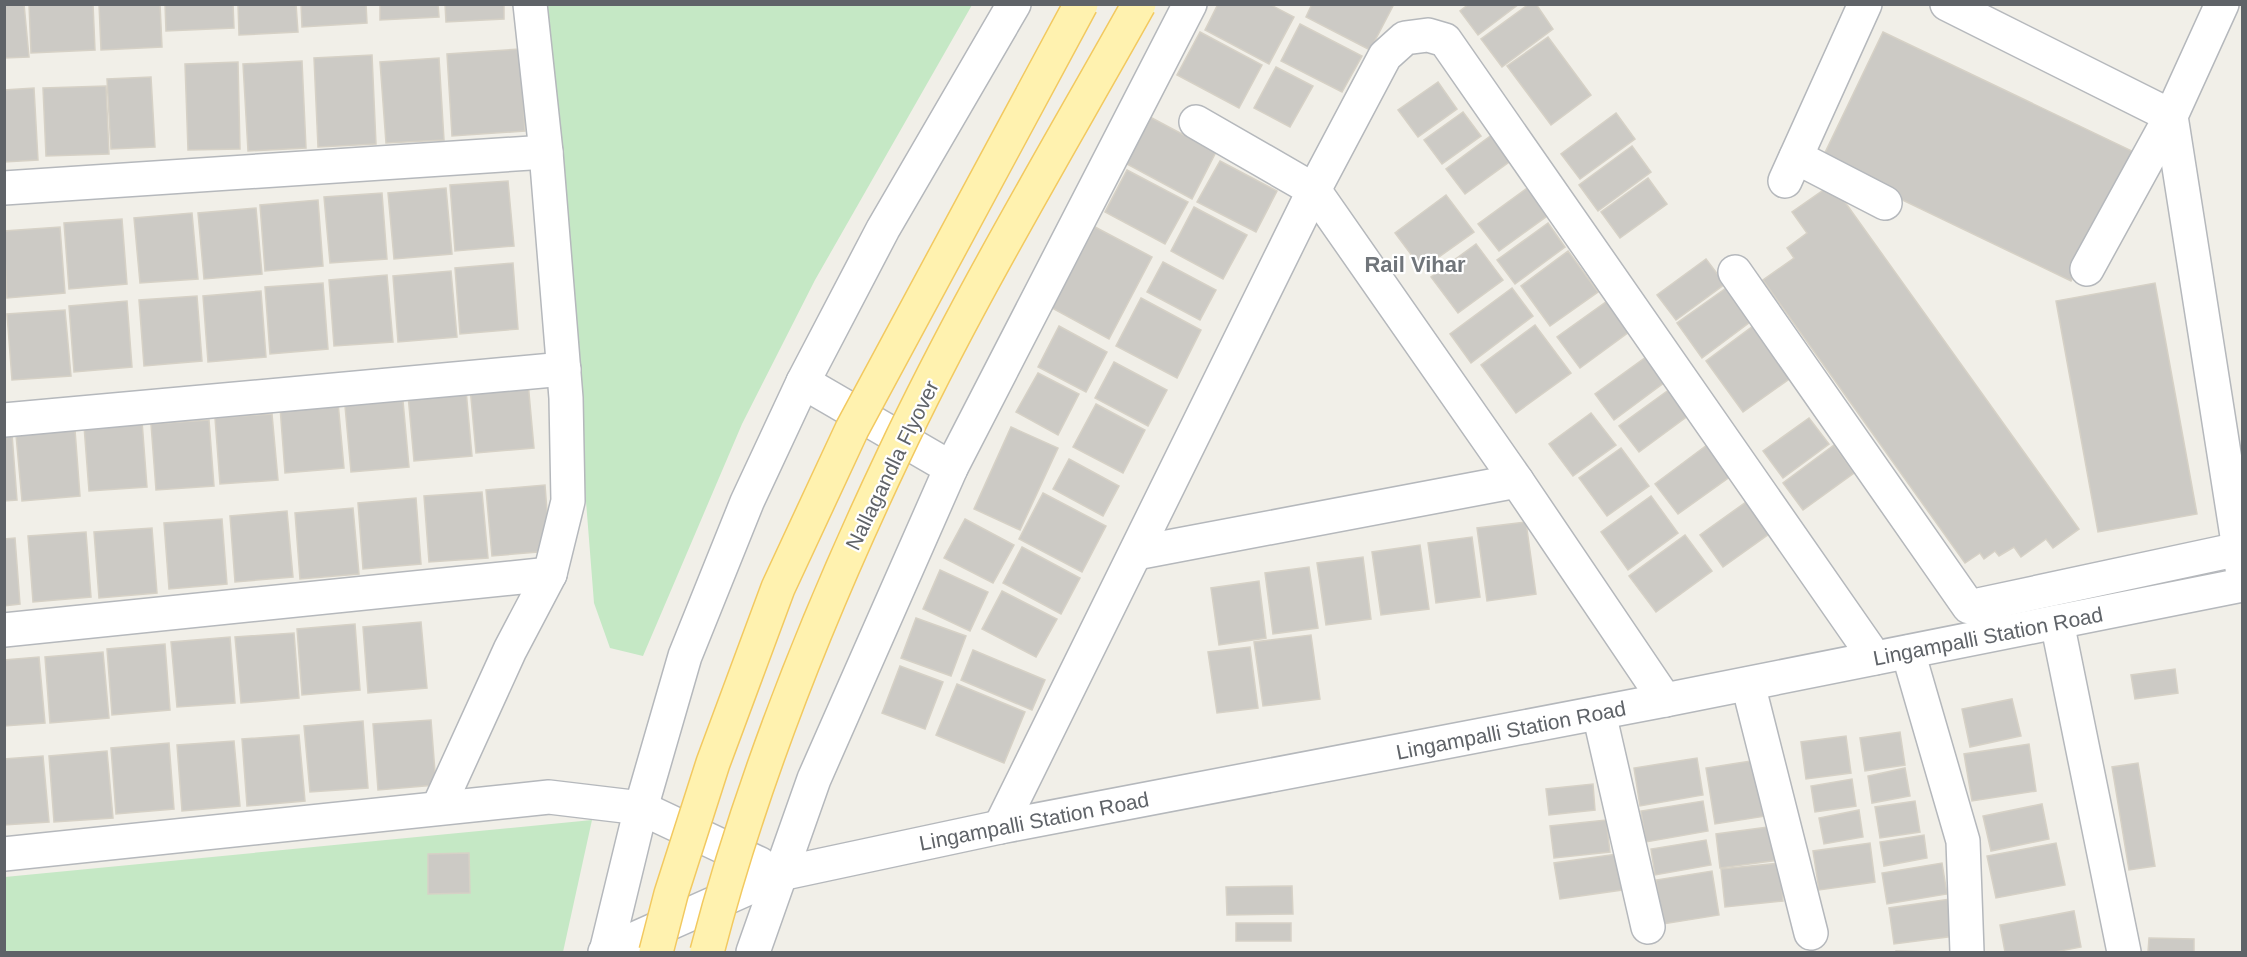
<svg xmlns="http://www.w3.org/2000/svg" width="2247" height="957" font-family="Arial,sans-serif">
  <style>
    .green { fill: #c5e8c5 }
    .building { fill: #cccac5; stroke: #d6d1c6; stroke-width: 1.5 }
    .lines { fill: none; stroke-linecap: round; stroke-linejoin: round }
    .minor-casing { stroke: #b5b8bc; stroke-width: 36 }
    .minor { stroke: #fff; stroke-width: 33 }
    .major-bridge-casing { stroke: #f2c960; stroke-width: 36; stroke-linecap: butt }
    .major-bridge { stroke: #fff2af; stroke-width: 33 }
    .labels { text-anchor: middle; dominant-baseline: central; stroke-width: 4.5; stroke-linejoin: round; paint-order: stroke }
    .street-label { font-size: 21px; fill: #5f6368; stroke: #fff }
    .neighbourhood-label { font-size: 22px; font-weight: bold; fill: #70757a; stroke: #fff }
  </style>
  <rect width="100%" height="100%" fill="#f1efe8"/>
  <!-- green -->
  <g class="green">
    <polygon points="547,5 972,5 815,280 742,424 643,656 610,648 594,603"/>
    <polygon points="592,820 563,952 5,952 5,877"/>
  </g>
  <!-- building -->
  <g class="building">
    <polygon points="4,4 24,4 29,57 4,58"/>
    <polygon points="29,4 93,4 95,50 31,53"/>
    <polygon points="99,4 160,4 162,47 101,50"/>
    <polygon points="165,4 233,4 234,28 166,31"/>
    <polygon points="238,4 296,4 298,32 239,35"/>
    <polygon points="301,4 366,4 367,23 302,27"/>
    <polygon points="380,4 438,4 439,17 380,20"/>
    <polygon points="445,4 504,4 504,19 446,22"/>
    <polygon points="1218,4 1269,4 1294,17 1269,64 1205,30"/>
    <polygon points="1312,4 1394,4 1370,50 1306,17"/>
    <polygon points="1469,4 1519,4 1478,35 1460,11"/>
    <polygon points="1529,4 1536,4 1553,29 1502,67 1481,39"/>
    <polygon points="1300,24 1362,56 1342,92 1281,61"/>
    <polygon points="1200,32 1262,65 1239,108 1177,75"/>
    <polygon points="1883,32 2134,152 2071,281 1821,161"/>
    <polygon points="1548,37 1591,95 1551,125 1507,66"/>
    <polygon points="520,49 525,131 452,136 447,54"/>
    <polygon points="372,55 376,144 318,147 314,58"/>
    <polygon points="439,58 444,140 386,143 380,62"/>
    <polygon points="302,61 306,148 248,151 243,64"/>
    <polygon points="238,62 240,149 188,150 185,64"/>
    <polygon points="1276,67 1313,86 1290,127 1254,108"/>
    <polygon points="151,77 155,147 111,149 107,79"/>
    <polygon points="1438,82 1457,109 1418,137 1398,110"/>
    <polygon points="106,86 109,154 46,156 43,88"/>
    <polygon points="34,88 38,160 4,162 4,90"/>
    <polygon points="1463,112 1481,136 1442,164 1424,140"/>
    <polygon points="1616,113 1635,139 1580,179 1561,154"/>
    <polygon points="1150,117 1216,152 1192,199 1125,163"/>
    <polygon points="1497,131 1516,157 1465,194 1446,169"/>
    <polygon points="1632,146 1651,172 1598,211 1579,185"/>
    <polygon points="1220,161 1277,191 1256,232 1197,202"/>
    <polygon points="1127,170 1188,202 1165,244 1105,212"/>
    <polygon points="1648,178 1667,204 1620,238 1601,212"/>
    <polygon points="508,181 514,246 455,251 450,185"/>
    <polygon points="1832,184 2079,529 2053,548 2046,539 2021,557 2014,547 1999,556 1995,551 1984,559 1980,553 1965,563 1763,280 1794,258 1787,248 1807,233 1792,212"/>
    <polygon points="1530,186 1550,214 1499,251 1478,224"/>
    <polygon points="446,188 452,254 394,259 388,193"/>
    <polygon points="382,193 387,259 330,263 324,197"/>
    <polygon points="1446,195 1474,232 1422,269 1395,233"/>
    <polygon points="318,200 323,266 265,271 260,205"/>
    <polygon points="1194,207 1247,235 1223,279 1171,251"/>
    <polygon points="256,208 262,274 204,279 198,213"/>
    <polygon points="192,213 198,279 140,283 134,218"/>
    <polygon points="122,219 127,284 69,289 64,223"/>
    <polygon points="1548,223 1565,247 1515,284 1497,260"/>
    <polygon points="60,227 65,293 7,298 4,231"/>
    <polygon points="1095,227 1152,257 1109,339 1052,308"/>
    <polygon points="1476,244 1503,280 1458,313 1431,277"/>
    <polygon points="1568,251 1598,292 1550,326 1521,286"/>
    <polygon points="1706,259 1725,284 1676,320 1657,295"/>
    <polygon points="1163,262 1216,290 1200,320 1147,292"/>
    <polygon points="513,263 518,329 460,334 455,268"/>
    <polygon points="451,271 457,337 398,342 393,276"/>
    <polygon points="387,275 393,342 334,346 329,280"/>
    <polygon points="323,283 328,349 270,354 265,287"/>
    <polygon points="2155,283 2197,514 2098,532 2056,301"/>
    <polygon points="1729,286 1754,319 1702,358 1677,323"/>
    <polygon points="1512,288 1533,316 1471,363 1450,334"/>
    <polygon points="261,291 266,357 208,362 203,296"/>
    <polygon points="197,296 202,361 144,366 139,300"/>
    <polygon points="1141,298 1201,330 1177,378 1116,346"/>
    <polygon points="1610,299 1633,329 1580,368 1557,337"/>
    <polygon points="127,301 132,367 74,372 69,306"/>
    <polygon points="65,310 71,376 12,380 7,314"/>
    <polygon points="1757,323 1795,375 1743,412 1706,361"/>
    <polygon points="1535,325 1571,373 1516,413 1481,365"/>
    <polygon points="1059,326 1107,352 1086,392 1038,367"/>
    <polygon points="1646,357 1665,382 1614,420 1595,394"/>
    <polygon points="1114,362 1167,390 1148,426 1095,398"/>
    <polygon points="1038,373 1079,394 1058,435 1016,412"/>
    <polygon points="528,382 534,448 476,453 470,387"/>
    <polygon points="1670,389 1689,415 1639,452 1619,426"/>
    <polygon points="466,390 472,456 414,461 408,395"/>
    <polygon points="403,401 409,467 351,472 345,406"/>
    <polygon points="338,402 344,468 285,473 280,407"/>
    <polygon points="1096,404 1145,430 1123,473 1073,447"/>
    <polygon points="1591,413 1616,445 1573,476 1549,444"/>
    <polygon points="272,414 278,480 220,484 215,418"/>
    <polygon points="1809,418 1829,444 1783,478 1763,451"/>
    <polygon points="209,420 214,486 156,490 151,424"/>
    <polygon points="142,421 147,487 89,491 84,426"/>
    <polygon points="1011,427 1058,448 1020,530 974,509"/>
    <polygon points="75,430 80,496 22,501 16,435"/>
    <polygon points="12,434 17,500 4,501 4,435"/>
    <polygon points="1715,439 1738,471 1678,514 1655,484"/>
    <polygon points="1834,445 1854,473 1803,510 1783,483"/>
    <polygon points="1621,448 1649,486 1607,516 1579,478"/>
    <polygon points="1069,459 1119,486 1103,516 1053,489"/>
    <polygon points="545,485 550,551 492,556 486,490"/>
    <polygon points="482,492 488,558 429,562 424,496"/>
    <polygon points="1043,493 1106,526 1082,572 1019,539"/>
    <polygon points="1651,496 1678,533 1628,570 1601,532"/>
    <polygon points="416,498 421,564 363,569 358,503"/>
    <polygon points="1746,502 1769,534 1723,567 1700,535"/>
    <polygon points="353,508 359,574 300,579 295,513"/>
    <polygon points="287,511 293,577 235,582 230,516"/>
    <polygon points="222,519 227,584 169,589 164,523"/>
    <polygon points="965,519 1014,545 993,583 944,558"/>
    <polygon points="1526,522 1536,594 1487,601 1477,528"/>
    <polygon points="152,528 157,593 99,598 94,532"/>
    <polygon points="86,532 91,597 33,602 28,536"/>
    <polygon points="1685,535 1712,571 1656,612 1629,576"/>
    <polygon points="1472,537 1480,597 1436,603 1428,543"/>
    <polygon points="15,538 20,604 4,606 4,539"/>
    <polygon points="1420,545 1429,609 1381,615 1372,552"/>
    <polygon points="1022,547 1080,578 1061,614 1003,583"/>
    <polygon points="1363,557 1371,619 1326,625 1317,563"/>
    <polygon points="1309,567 1318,628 1273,634 1265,573"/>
    <polygon points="940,570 988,592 970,631 923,609"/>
    <polygon points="1259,581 1266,638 1219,645 1211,588"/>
    <polygon points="1002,591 1057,619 1036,657 982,629"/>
    <polygon points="916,618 966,636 951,676 901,658"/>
    <polygon points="421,622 427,688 368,693 363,627"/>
    <polygon points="355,624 360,690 302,695 297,629"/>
    <polygon points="294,633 299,698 241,703 235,637"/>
    <polygon points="1311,635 1320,699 1263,706 1254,642"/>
    <polygon points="230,637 235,703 177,707 171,642"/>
    <polygon points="165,644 170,710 112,715 107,649"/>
    <polygon points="1250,647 1258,708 1217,713 1208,652"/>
    <polygon points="973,650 1045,680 1032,710 961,680"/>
    <polygon points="103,652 109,718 50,723 45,657"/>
    <polygon points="39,657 45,723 4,726 4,660"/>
    <polygon points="900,666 943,682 925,729 882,713"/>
    <polygon points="2175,669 2178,693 2135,699 2131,675"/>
    <polygon points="957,684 1025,712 1004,763 936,735"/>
    <polygon points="2012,699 2021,736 1970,747 1962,709"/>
    <polygon points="431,720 436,785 378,790 373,724"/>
    <polygon points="363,721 368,788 310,792 304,726"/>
    <polygon points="1900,732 1905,765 1865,771 1860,738"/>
    <polygon points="299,735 305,801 247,806 242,739"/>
    <polygon points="1846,736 1851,773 1806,779 1801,742"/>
    <polygon points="234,741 240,806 182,811 177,745"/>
    <polygon points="169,743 174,809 116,814 111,748"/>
    <polygon points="2029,744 2036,791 1972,801 1964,754"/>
    <polygon points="107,751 113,818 54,822 49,756"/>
    <polygon points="43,756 49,822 4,825 4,759"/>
    <polygon points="1697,758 1703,795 1640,806 1634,768"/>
    <polygon points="1757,760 1766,816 1715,824 1706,768"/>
    <polygon points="2138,763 2155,866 2129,870 2112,767"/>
    <polygon points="1905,768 1910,796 1872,803 1868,776"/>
    <polygon points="1852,779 1856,806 1815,812 1811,786"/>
    <polygon points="1593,784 1595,810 1549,815 1546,789"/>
    <polygon points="1703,801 1708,831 1646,842 1641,811"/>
    <polygon points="1915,801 1920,832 1880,838 1875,807"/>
    <polygon points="2042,804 2049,839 1991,851 1983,816"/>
    <polygon points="1859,810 1863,837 1824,844 1819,818"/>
    <polygon points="1606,820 1610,852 1554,858 1550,826"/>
    <polygon points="1775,826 1779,860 1720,868 1716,834"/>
    <polygon points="1924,835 1927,858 1884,866 1880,842"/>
    <polygon points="1706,840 1711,865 1655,875 1651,849"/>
    <polygon points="1870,843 1875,882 1819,890 1813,851"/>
    <polygon points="2056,843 2065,885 1996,898 1987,856"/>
    <polygon points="469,853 470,893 428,894 428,854"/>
    <polygon points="1617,854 1622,890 1560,899 1554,863"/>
    <polygon points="1780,863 1783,901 1725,907 1721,869"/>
    <polygon points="1942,863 1947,894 1887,904 1882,873"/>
    <polygon points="1712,871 1719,915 1663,924 1656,880"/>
    <polygon points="1292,886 1293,914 1227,915 1226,887"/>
    <polygon points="1950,899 1955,936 1894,944 1889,908"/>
    <polygon points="2074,911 2081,947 2055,952 2005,952 2000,925"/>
    <rect x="1236" y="923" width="55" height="18"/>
    <polygon points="2149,938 2194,939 2194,952 2148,952"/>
    <polygon points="1896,951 1939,952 1896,952"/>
  </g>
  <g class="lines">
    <!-- minor casing -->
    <g class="minor-casing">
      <g id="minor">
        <polyline points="1947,4 2171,116 2087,269"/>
        <polyline points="2222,4 2171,116 2242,568"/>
        <polyline points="1196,122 1314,190 1517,481 1665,700"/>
        <polyline points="1796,157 1885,203"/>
        <polyline points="1785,181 1865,4"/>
        <polyline points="4,188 546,152"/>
        <polyline points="1735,272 1969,607 2239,549"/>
        <polyline points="803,382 951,468"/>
        <polyline points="4,420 564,369"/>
        <polyline points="1136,553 1517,481"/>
        <polyline points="2057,622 2124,952"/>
        <polyline points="4,630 550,574"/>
        <polyline points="1908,652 1963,841 1967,952"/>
        <polyline points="1748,684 1811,933"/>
        <polyline points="1599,713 1648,927"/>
        <polyline points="438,808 510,650 550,574 568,501 566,398 546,152 530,4"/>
        <polyline points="1000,827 1314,190 1385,56 1405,38 1428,35 1445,40 1875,658"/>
        <polyline points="4,854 549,797 641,808 760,864"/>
        <polyline points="605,952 780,874 1000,827 1665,700 2242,585"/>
        <polyline points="606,952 641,808 685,656 747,502 803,382 883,229 1014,4"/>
        <polyline points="753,952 814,779 951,468 1190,4"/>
      </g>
    </g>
    <!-- minor -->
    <use href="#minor" class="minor"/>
    <!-- major-bridge casing -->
    <g class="major-bridge-casing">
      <g id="major-bridge">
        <polyline points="656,952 671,894 713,763 778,588 852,429 1081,4"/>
        <path d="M707 952C751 782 818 615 893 457 966 302 1055 154 1139 4"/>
      </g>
    </g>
    <!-- major-bridge -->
    <use href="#major-bridge" class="major-bridge"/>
  </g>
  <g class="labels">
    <!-- street labels -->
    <g class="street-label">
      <text transform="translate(892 465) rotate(-64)">Nallagandla Flyover</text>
      <text transform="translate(1988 636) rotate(-11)">Lingampalli Station Road</text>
      <text transform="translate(1511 730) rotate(-11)">Lingampalli Station Road</text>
      <text transform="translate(1034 821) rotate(-11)">Lingampalli Station Road</text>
    </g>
    <!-- neighbourhood labels -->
    <g class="neighbourhood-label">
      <text x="1415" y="264">Rail Vihar</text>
    </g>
  </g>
  <!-- border -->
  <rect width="2247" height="957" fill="none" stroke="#5f6368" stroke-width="12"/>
</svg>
